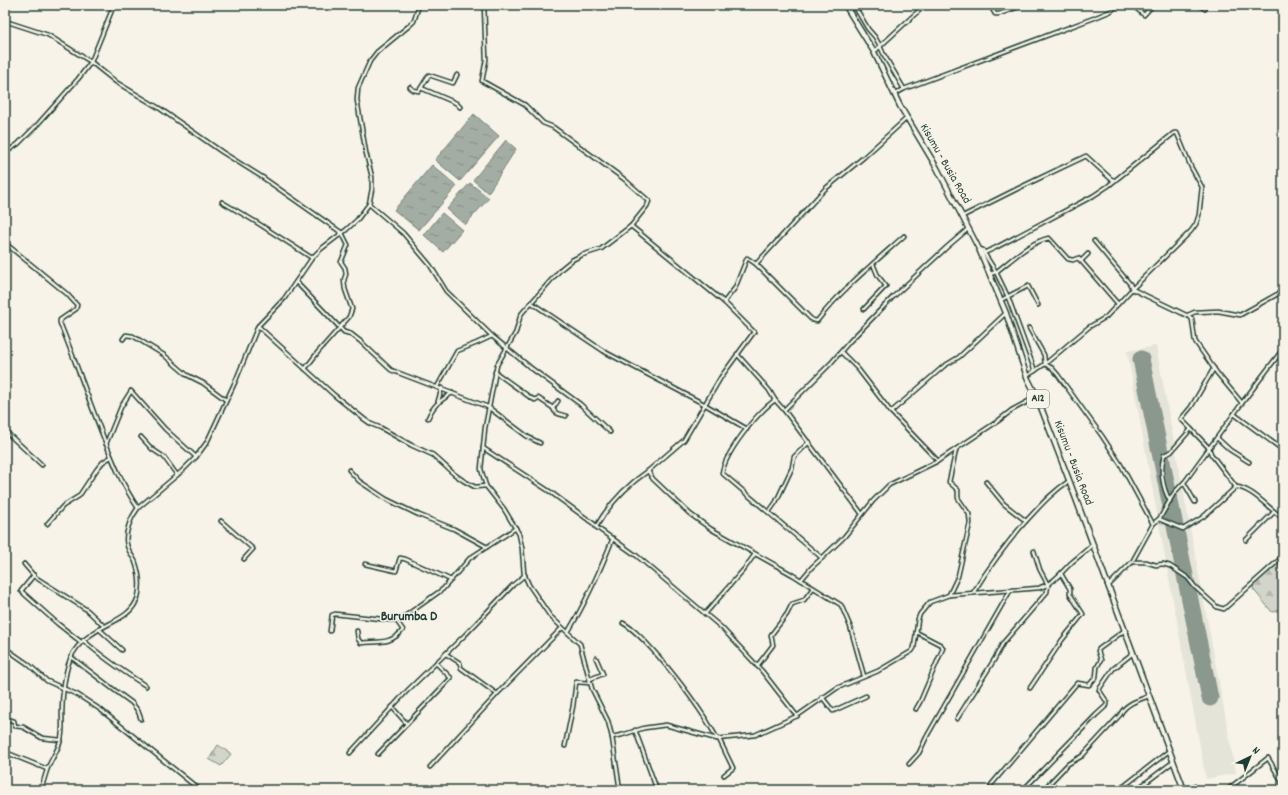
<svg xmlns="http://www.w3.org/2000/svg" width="1288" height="795" font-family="Dekko,sans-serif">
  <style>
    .built { fill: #e5e4d9 }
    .forest { fill: url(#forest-firs); stroke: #79897f }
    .water { fill: url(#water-ripples); stroke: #6f8077 }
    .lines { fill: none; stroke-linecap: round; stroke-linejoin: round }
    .runway { stroke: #8b988e; stroke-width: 17 }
    .minor-casing { stroke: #1f3d34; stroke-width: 5.5 }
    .trunk-casing { stroke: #1f3d34; stroke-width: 7 }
    .minor { stroke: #f7f3e8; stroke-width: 2.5 }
    .trunk { stroke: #f7f3e8; stroke-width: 4 }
    .labels { text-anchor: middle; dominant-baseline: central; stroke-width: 3; stroke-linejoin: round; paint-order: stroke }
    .shield { fill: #f7f3e8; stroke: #60746a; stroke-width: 1 }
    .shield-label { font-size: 11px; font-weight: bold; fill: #1f3d34 }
    .street-label { font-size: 12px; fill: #1f3d34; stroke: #f7f3e8 }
    .quarter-label { font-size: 14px; font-weight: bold; fill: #1f3d34; stroke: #f7f3e8 }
  </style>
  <defs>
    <pattern id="forest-firs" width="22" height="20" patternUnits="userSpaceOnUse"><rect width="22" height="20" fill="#d3d5ca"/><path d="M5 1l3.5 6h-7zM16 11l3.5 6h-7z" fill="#b5b8ae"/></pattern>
    <pattern id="water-ripples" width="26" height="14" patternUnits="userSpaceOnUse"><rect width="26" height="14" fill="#a4ada3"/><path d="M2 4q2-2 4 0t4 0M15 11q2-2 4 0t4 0" fill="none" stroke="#858e86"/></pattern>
  </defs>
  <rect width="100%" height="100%" fill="#f7f3e8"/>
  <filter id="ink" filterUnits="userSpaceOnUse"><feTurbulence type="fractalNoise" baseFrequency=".025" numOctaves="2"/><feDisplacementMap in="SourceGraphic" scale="8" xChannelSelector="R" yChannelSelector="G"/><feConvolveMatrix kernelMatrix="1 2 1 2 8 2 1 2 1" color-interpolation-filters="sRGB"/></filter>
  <g filter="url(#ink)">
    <!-- built -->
    <polygon class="built" points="1156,346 1236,773 1206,779 1127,351"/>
    <!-- forest -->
    <g class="forest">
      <polygon points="1279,563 1283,567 1283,616 1278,611 1272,612 1253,589 1255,582"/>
      <polygon points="218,745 231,754 221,766 209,759"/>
    </g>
    <!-- water -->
    <g class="water">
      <polygon points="474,114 499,136 460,181 435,160"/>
      <polygon points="506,140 516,149 488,193 473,180"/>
      <polygon points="432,165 457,186 419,230 394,210"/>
      <polygon points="470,183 489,198 465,225 447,209"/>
      <polygon points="442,213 462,230 443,252 424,235"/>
    </g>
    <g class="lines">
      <!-- runway -->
      <polyline class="runway" points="1141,359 1210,698"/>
      <!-- minor casing -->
      <g class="minor-casing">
        <g id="minor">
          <path d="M484 5 486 60 482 81 525 105 543 123 553 127 624 179 649 201 647 206 631 226 601 249 582 255 572 260 561 269 522 313 520 317 516 332 497 365 485 428 481 469 486 486 504 509 519 534 522 548 524 574 529 585 550 616 580 644 592 689 608 721 612 737 622 735 644 728 666 725 717 739 755 735 797 716 837 688 878 671 912 651 914 648 918 619 920 614 930 602 949 595 1039 588C1053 584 1061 573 1071 563 1078 557 1086 551 1093 544"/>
          <polyline points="854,5 868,29 875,37 880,46 884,55 904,89"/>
          <polyline points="990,5 995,14 999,14 1024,5"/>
          <polyline points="1132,5 1144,15 1153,5"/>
          <polyline points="1199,5 1205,9"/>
          <polyline points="5,21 48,35 91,62 116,82 159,108 222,152 262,177 342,233 348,245 341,262 345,268 346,274 344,280 345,289 352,309 349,317 318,352 305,369"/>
          <polyline points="874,52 914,15 926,5"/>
          <polyline points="410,87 413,90 419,91 429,75 453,83 457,75"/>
          <polyline points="421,88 456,103 460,107"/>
          <polyline points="895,94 904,89 1094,18 1111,11 1118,5"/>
          <polyline points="5,153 18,144 37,125 78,79 91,62 114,5"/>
          <polyline points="222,202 256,222 312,258"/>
          <polyline points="369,204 403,233 430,265 446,291 492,336 531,368 580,404 610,432"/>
          <polyline points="963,216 1019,188 1086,156 1111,179 1114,180"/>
          <polyline points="631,226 724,302 754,332 721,377 684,440 648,471 653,479 690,514 711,529 793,575 841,605 850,626 864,676"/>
          <path d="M5 243 67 294 77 305 76 309 60 320V323C75 360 88 398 103 436 113 461 122 485 138 508"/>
          <polyline points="979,249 983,250 984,253 995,248 1093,196 1108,186 1174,133 1177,133 1191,167 1202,187 1199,215 1196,224 1191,231 1132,289 1130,284 1094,241"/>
          <polyline points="984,253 996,272 1008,297 1035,371"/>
          <polyline points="1081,261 1088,254"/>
          <polyline points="756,264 825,189 864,157 907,118"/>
          <path d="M990 274 996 272C1013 259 1028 243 1049 238L1068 259 1073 260 1078 258 1081 261 1118 304"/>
          <polyline points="296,282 344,332 351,334 360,341 391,370 488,407 528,437 540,443"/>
          <polyline points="1001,300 1028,286 1038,305"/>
          <path d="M724 302 735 288 747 258 756 264 812 320 817 321C841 290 875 262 904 236"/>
          <polyline points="532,303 605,352 704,404 747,429"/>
          <polyline points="864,309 886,286 878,276 873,264"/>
          <polyline points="1188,315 1195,312 1218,311 1240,315 1283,291"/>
          <polyline points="258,326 334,395 364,419 371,424 381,428 411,445 433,455 454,474 464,481 475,487 486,486"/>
          <polyline points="1029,328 1044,355 1045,364 1052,368 1058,375 1102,436 1121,465 1153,524"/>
          <polyline points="123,339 126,335 133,336 164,355 187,375 203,383 226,400"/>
          <polyline points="841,352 858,369 891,412 938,461"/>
          <path d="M737 354 769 390 775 400C757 413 726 451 722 473L822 558 812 567 801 580"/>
          <polyline points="495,372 531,398 535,400 538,398 553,408 558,401"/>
          <polyline points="1027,376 1045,364 1089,327 1106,317 1132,289 1190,317 1192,319 1195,341 1197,344 1217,373 1242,403 1283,349"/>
          <polyline points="437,387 457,351 477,343 492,336"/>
          <polyline points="775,400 784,410"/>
          <polyline points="438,401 442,388"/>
          <path d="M553 408C555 415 561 414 566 416"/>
          <polyline points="891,412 944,366 959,357 1006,313"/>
          <polyline points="1234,414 1283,450"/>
          <path d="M428 418C434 404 440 401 452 393"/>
          <polyline points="1191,429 1181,419 1191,407 1214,368"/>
          <polyline points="5,431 42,465"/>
          <polyline points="141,437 152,449 164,457 177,475"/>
          <polyline points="1217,438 1230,450 1249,462"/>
          <polyline points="106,444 121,407 131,391 165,429 196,457"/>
          <polyline points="483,448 549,491 594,524 596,527 637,556 722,628 762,671 797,716"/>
          <polyline points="349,470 359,481 386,499 419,515 454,529 487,547"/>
          <polyline points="986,482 1004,504 1026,521"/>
          <polyline points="1184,483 1195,502"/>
          <path d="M1170 501C1162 487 1160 470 1164 455L1171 452 1191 429 1209 448 1211 454 1236 487C1252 488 1269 509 1283 518"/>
          <polyline points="769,512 776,502 792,468 794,457 809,442"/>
          <polyline points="862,514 784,410 831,363 850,341 893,297 947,247 968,229"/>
          <polyline points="1159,519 1183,529 1203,517 1236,487"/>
          <polyline points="221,521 253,549 244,559"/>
          <polyline points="47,524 63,506 79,496 97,469 103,462 111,457"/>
          <path d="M596 527C609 504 626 486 648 471"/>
          <polyline points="1246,540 1274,512"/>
          <polyline points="1283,556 1280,561 1283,564"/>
          <polyline points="822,558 844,537 873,501 889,485 938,461 998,421 1012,410 1036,397"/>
          <polyline points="1132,562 1146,562 1156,565 1163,564 1170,566 1188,578 1195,587 1217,607 1224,609 1280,559"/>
          <polyline points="24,564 35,577 87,610 104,626"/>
          <polyline points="365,564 396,571 400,558 405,559 451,580"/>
          <polyline points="34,575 21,591 58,624 81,642"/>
          <polyline points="1108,586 1132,562 1153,524 1160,518 1174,493 1186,480 1242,403"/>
          <path d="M973 593C989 567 1006 544 1026 521 1040 506 1052 492 1069 481"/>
          <polyline points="949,595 958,576 970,523 969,514 958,498 958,490 949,482 956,450"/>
          <polyline points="705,614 745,568 755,554"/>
          <path d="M623 623C637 631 648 645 659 657 681 683 701 709 717 738"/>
          <polyline points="99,629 122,650"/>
          <polyline points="330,631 332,615 335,614 391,620 401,619 443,589 470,558 516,528"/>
          <path d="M357 631 358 639 361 643C379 641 390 645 403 630L396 620"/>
          <path d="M568 632C586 602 600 571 613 538"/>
          <path d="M83 640C102 657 124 672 146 686"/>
          <polyline points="5,648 28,664 47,681 78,695 101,710 200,790"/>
          <polyline points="446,654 460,663 461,668 497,694"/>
          <polyline points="71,657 113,689 132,703 138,711 141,719"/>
          <polyline points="757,666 773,645 771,635 787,614 792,604 804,600 813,588"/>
          <polyline points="590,679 603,674 596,658"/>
          <polyline points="1030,688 1062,640 1083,614 1070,594 1070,589 1061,574"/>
          <polyline points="822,697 833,711 866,696"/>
          <polyline points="392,707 407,724"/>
          <polyline points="916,709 920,702 943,648 941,645 916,632"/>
          <polyline points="957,719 994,660 1003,643 1047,592 1048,585 1040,570 1034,551"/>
          <polyline points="5,721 7,719 14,721 15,726 23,727 42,738 61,740"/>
          <polyline points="635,730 657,790"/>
          <polyline points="612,737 620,790"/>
          <polyline points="719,739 733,768 724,775"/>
          <polyline points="565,746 573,706 576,682 590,683"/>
          <polyline points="5,752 47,769"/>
          <polyline points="350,753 407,691 465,635 513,585 525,575"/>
          <polyline points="378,754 451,678 436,663"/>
          <polyline points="909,764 919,753 927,736 1010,591"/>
          <polyline points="430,767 500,691 562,628"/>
          <polyline points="991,785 1077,683 1089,685 1096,677 1097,667 1101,660 1098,651 1099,649 1125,630"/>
          <polyline points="1194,786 1194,790"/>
          <path d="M41 790C43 783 45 776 47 770 51 759 58 751 61 739 63 730 62 722 62 712 62 696 65 667 73 653 78 645 84 639 92 634 108 622 132 618 138 597 141 585 139 572 135 561 132 556 128 550 127 545 124 533 131 517 138 508L182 471 196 457 207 442 236 380 258 326 284 299 312 258 321 249 346 230 357 220 369 204 372 189V177L366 153 357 100 358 88 370 61 377 52 410 25 414 21 419 5"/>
          <polyline points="1023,790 1096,715 1107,705 1107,702 1099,690 1100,688 1113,669 1133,653"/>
          <path d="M1043 790 1068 764 1082 756 1120 715C1125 704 1138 700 1149 696"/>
          <polyline points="1119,790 1169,751"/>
          <polyline points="1136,790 1173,762"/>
          <polyline points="1227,790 1268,758 1281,780 1283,788"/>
        </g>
      </g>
      <!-- trunk casing -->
      <g class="trunk-casing">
        <polyline id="trunk" points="845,5 874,52 900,106 937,168 979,249 1006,313 1027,377 1037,397 1069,480 1184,790"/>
      </g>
      <!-- minor -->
      <use href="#minor" class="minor"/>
      <!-- trunk -->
      <use href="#trunk" class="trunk"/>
    </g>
  </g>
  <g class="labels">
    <!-- shield labels -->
    <rect class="shield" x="1027" y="390" width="22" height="18" rx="3"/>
    <g class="shield-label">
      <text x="1038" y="399">A12</text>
    </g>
    <!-- street labels -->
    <g class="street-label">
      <text transform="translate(945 164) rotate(60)">Kisumu - Busia Road</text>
      <text transform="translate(1073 463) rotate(69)">Kisumu - Busia Road</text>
    </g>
    <!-- quarter labels -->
    <g class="quarter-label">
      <text x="409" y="617">Burumba D</text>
    </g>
  </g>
  <!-- margin -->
  <rect width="1288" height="795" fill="none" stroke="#f7f3e8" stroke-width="20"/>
  <rect x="10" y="10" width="1268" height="775" fill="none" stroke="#1f3d34" stroke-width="1.5" filter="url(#ink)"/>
  <!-- north arrow -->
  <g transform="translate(1250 757) rotate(43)" stroke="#f7f3e8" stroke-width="3" paint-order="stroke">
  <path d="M0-3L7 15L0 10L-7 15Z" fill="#1f3d34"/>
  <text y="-6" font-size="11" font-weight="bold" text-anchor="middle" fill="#1f3d34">N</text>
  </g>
</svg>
